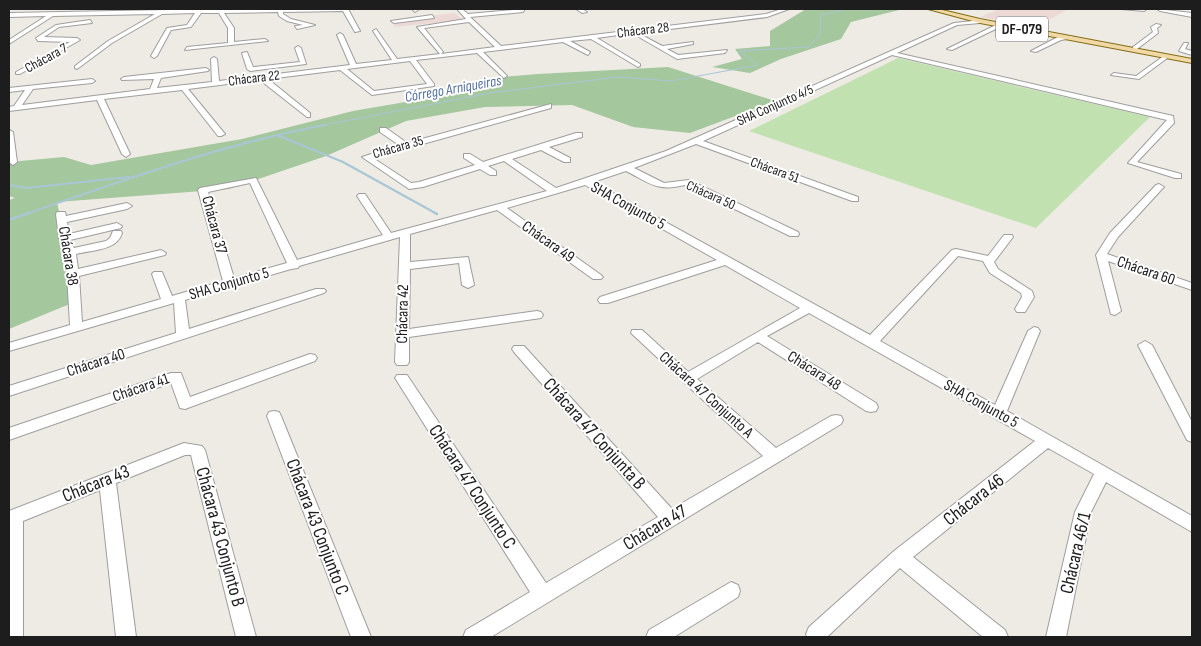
<svg xmlns="http://www.w3.org/2000/svg" width="1201" height="646" font-family="'Sofia Sans Condensed',sans-serif">
  <style>
    .commercial { fill: #ecd9d5 }
    .grass { fill: #c2e1b0 }
    .forest { fill: #a5c79e }
    .lines { fill: none; stroke-linecap: round; stroke-linejoin: round }
    .stream-far2 { stroke: #a9c6d5; stroke-width: 1 }
    .stream-far1 { stroke: #a9c6d5; stroke-width: 2 }
    .stream { stroke: #a9c6d5; stroke-width: 2.5 }
    .minor-casing { stroke: #9e9e9e; stroke-width: 2 }
    .major-casing { stroke: #846c12; stroke-width: 2 }
    .minor { fill: #fff; fill-rule: evenodd }
    .major { fill: #f0d9a6; fill-rule: evenodd }
    .labels { text-anchor: middle; dominant-baseline: central; stroke-width: 4; stroke-linejoin: round; paint-order: stroke }
    .far-street-label { font-size: 14px; fill: #1d1d1d; stroke: #fff }
    .shield { fill: #fff; stroke: #616161; stroke-width: 1 }
    .shield-label { font-size: 15px; font-weight: bold; fill: #1d1d1d }
    .far-water-label { font-size: 15px; font-style: italic; fill: #5572a0; stroke: #fff }
    .street-label { font-size: 16px; fill: #1d1d1d; stroke: #fff }
    .near-street-label { font-size: 19px; fill: #1d1d1d; stroke: #fff }
  </style>
  <rect width="100%" height="100%" fill="#edebe4"/>
  <!-- commercial -->
  <g class="commercial">
    <polygon points="999,9 1069,9 1035,27 980,17"/>
    <polygon points="455,13 463,20 395,27 391,20"/>
  </g>
  <!-- grass -->
  <polygon class="grass" points="898,58 1150,117 1036,228 749,131"/>
  <!-- forest -->
  <g class="forest">
    <polygon points="806,9 903,9 851,22 841,39 781,59 750,73 712,67 742,59 735,49 770,46 770,31"/>
    <polygon points="668,67 775,101 690,133 633,127 572,105 485,107 406,121 326,156 229,189 57,202 77,301 9,329 9,200 15,198 9,196 9,162 64,157 91,165 242,139 353,111 481,89 480,79 538,74"/>
  </g>
  <g class="lines">
    <!-- stream-far2 -->
    <polyline class="stream-far2" points="319,126 490,93 618,77 671,81 758,65 739,51 809,47 820,34 821,15 848,9"/>
    <!-- stream-far1 -->
    <g class="stream-far1">
      <polyline points="277,135 343,162 437,214"/>
      <polyline points="9,185 26,188 129,177"/>
      <path d="M26 214C124 180 223 144 325 125"/>
    </g>
    <!-- stream -->
    <g class="stream">
      <polyline points="435,213 437,214"/>
      <polyline points="9,220 29,213"/>
    </g>
    <!-- minor casing -->
    <g class="minor-casing">
      <g id="minor">
        <polygon points="220,9 348,9 360,31 355,32 343,11 283,12 283,14 291,19 315,25 297,29 295,26 303,25 287,21 279,16 278,12 224,13 234,28 234,42 265,39 268,41 185,50 187,47 228,43 228,28 219,13 201,13 191,27 171,30 157,56 154,58 151,56 167,28 187,25 195,13 162,14 112,43 77,69 75,68 75,66 108,41 155,14 53,16 9,44 9,40 46,16 9,17 9,13"/>
        <polygon points="412,9 417,9 418,10 415,12"/>
        <path d="M457 9H462L468 14 525 9 523 12 470 17 501 46 766 14 782 9H789L767 17 638 33 662 46 693 42V44L667 49 678 55 727 50 725 53 677 59 632 33 597 38 640 64V66L638 67 591 39 570 41 590 52 588 55 563 42 483 52 507 76 504 78 477 53 416 60 434 84V86L372 95 340 70 268 79 310 113V117H307L260 80 188 89 225 134 221 136H218L182 90 104 99 130 154 126 157 122 154 97 100 9 111V107L14 106 25 90 9 92V88L92 79 95 81 92 83 33 89 22 105 150 89 154 79 122 80 121 79 124 77 206 68 209 70 208 71 161 78 157 88 212 82 211 59 214 57 217 59 219 81 350 65 337 35 340 33 343 35 356 64 392 60 373 31 376 29 397 59 440 54 417 27 466 19ZM469 22 495 47 441 54 443 52 424 28ZM410 61 427 84 374 91 347 69Z"/>
        <polygon points="576,9 582,9 587,12 582,13"/>
        <polygon points="1121,9 1147,9 1144,11"/>
        <polygon points="1157,9 1192,13 1192,17 1160,11"/>
        <polygon points="432,15 434,18 394,23 391,21"/>
        <polygon points="90,20 92,23 59,27 44,37 77,38 80,40 20,74 16,74 16,72 70,42 38,41 36,38 56,25"/>
        <path d="M982 20 980 23 957 25 897 53 1173 116 1174 123 1137 162 1181 174V178H1175L1128 163 1167 120 892 55 703 141 858 197V201H852L696 144 634 168 664 183 689 180 798 232 799 234 798 236H790L685 185C657 192 650 183 626 171L593 182 870 335 952 250 956 249 988 256 1004 235H1012L1013 237 994 262 998 269 1032 291 1034 297 1025 312H1017L1015 309 1022 297 1021 293 990 273 983 261 958 256 880 341 995 405 1028 331 1034 327 1038 328 1040 331 1007 411 1192 516V532L1106 482 1091 512 1066 637H1046L1075 512 1094 474 1048 448 913 557 1005 630 1008 637H983L900 568 827 637H807L806 634 809 627 894 551 1035 441 809 313 767 336 876 403 878 407 876 411 871 412 866 411 758 342 697 379 776 448 831 416 836 415 841 416 843 420 841 424 491 637H463L466 630 530 592 397 381 395 378 397 375H407L546 583 658 517 514 352 512 349 514 346H524L672 509 763 456 631 333 632 330H642L688 372 800 308 725 265 608 303H600L598 300 600 297 717 260 585 185 507 208 601 275 603 277 601 279H593L497 210 410 234V262L468 257 474 285 468 288 462 285 459 263 410 269 409 329 537 311 541 312 543 315 541 318 409 337V362L407 365H397L395 362 400 237 299 266 298 268 291 269 185 300 189 329 316 289H324L326 291 324 293 9 396V386L176 333 174 303 9 351V343L70 325 67 274 65 252 59 238 56 214 57 212H65L66 216 127 203 132 206 127 209 67 222 69 234 117 223 122 226 121 228 70 240 74 248 106 241 110 238 113 231H121L122 233C117 251 91 250 76 254L78 269 161 250 166 253 165 255 79 276 82 322 161 299 152 274 154 272H162L172 296 223 281 198 190 200 188 256 178 297 260 383 235 357 196 359 194H365L391 233 547 191 504 161 488 166 496 171V175H490L480 169 423 187 409 189 362 157 399 145 380 132V128H386L407 143 551 104V108L373 158 411 183 419 182 475 165 464 158V154H470L483 162 576 133H582V137L549 147 570 158V162H564L541 150 512 159 556 188 666 151 954 23ZM250 183 287 263 234 278 208 192Z"/>
        <polygon points="1000,23 1002,26 952,50 947,49"/>
        <polygon points="1156,24 1161,25 1157,28 1158,33 1137,49 1133,49 1133,47 1153,32 1151,27"/>
        <polygon points="1058,37 1071,36 1074,38 1061,40 1036,52 1031,51"/>
        <polygon points="1184,43 1188,43 1185,49 1192,51 1192,55 1179,51"/>
        <polygon points="298,46 301,48 306,64 250,71 247,69 242,53 247,52 253,67 300,62 295,48"/>
        <polygon points="1165,55 1170,56 1139,79 1111,75 1114,73 1136,76"/>
        <polygon points="9,130 13,132 17,162 13,165 9,162"/>
        <polygon points="1159,184 1164,187 1162,189 1118,237 1107,254 1192,283 1192,290 1108,261 1121,311 1115,315 1111,314 1096,255 1110,233 1156,185"/>
        <polygon points="1145,341 1152,345 1192,422 1192,442 1187,440 1138,345"/>
        <polygon points="310,354 315,355 317,358 315,361 185,409 180,408 171,383 9,440 9,428 171,373 181,373 190,397"/>
        <polygon points="274,411 279,412 281,416 371,637 351,637 267,416 269,412"/>
        <polygon points="184,443 202,446 205,450 256,637 236,637 191,455 185,455 116,483 136,637 116,637 100,490 23,521 23,637 9,637 9,511"/>
        <polygon points="731,582 738,585 740,591 738,597 674,637 646,637 649,630"/>
      </g>
    </g>
    <!-- major casing -->
    <g class="major-casing">
      <polygon id="major" points="928,9 938,9 980,19 1192,59 1192,63 980,23"/>
    </g>
    <!-- minor -->
    <use href="#minor" class="minor"/>
    <!-- major -->
    <use href="#major" class="major"/>
  </g>
  <g class="labels">
    <!-- far-street labels -->
    <g class="far-street-label">
      <text transform="translate(643 30) rotate(-7)">Chácara 28</text>
      <text transform="translate(46 58) rotate(-29)">Chácara 7</text>
      <text transform="translate(254 78) rotate(-7)">Chácara 22</text>
      <text transform="translate(775 105) rotate(-24)">SHA Conjunto 4/5</text>
      <text transform="translate(398 147) rotate(-16)">Chácara 35</text>
      <text transform="translate(775 170) rotate(20)">Chácara 51</text>
      <text transform="translate(711 195) rotate(24)">Chácara 50</text>
    </g>
    <!-- shield labels -->
    <rect class="shield" x="996" y="16.5" width="52" height="25" rx="4"/>
    <g class="shield-label">
      <text x="1022" y="29">DF-079</text>
    </g>
    <!-- far-water labels -->
    <g class="far-water-label">
      <text transform="translate(453 89) rotate(-10)">Córrego Arniqueiras</text>
    </g>
    <!-- street labels -->
    <g class="street-label">
      <text transform="translate(628 206) rotate(29)">SHA Conjunto 5</text>
      <text transform="translate(214 225) rotate(75)">Chácara 37</text>
      <text transform="translate(548 242) rotate(35)">Chácara 49</text>
      <text transform="translate(68 256) rotate(81)">Chácara 38</text>
      <text transform="translate(1146 271) rotate(19)">Chácara 60</text>
      <text transform="translate(229 284) rotate(-16)">SHA Conjunto 5</text>
      <text transform="translate(403 314) rotate(-89)">Chácara 42</text>
      <text transform="translate(96 363) rotate(-18)">Chácara 40</text>
      <text transform="translate(814 371) rotate(32)">Chácara 48</text>
      <text transform="translate(141 388) rotate(-19)">Chácara 41</text>
      <text transform="translate(706 395) rotate(42)">Chácara 47 Conjunto A</text>
      <text transform="translate(981 404) rotate(29)">SHA Conjunto 5</text>
    </g>
    <!-- near-street labels -->
    <g class="near-street-label">
      <text transform="translate(594 434) rotate(48)">Chácara 47 Conjunta B</text>
      <text transform="translate(96 484) rotate(-22)">Chácara 43</text>
      <text transform="translate(472 487) rotate(57)">Chácara 47 Conjunto C</text>
      <text transform="translate(974 500) rotate(-38)">Chácara 46</text>
      <text transform="translate(317 527) rotate(69)">Chácara 43 Conjunto C</text>
      <text transform="translate(655 528) rotate(-31)">Chácara 47</text>
      <text transform="translate(220 537) rotate(75)">Chácara 43 Conjunto B</text>
      <text transform="translate(1076 553) rotate(-77)">Chácara 46/1</text>
    </g>
  </g>
  <!-- border -->
  <rect width="1201" height="646" fill="none" stroke="#1d1d1d" stroke-width="20"/>
</svg>
